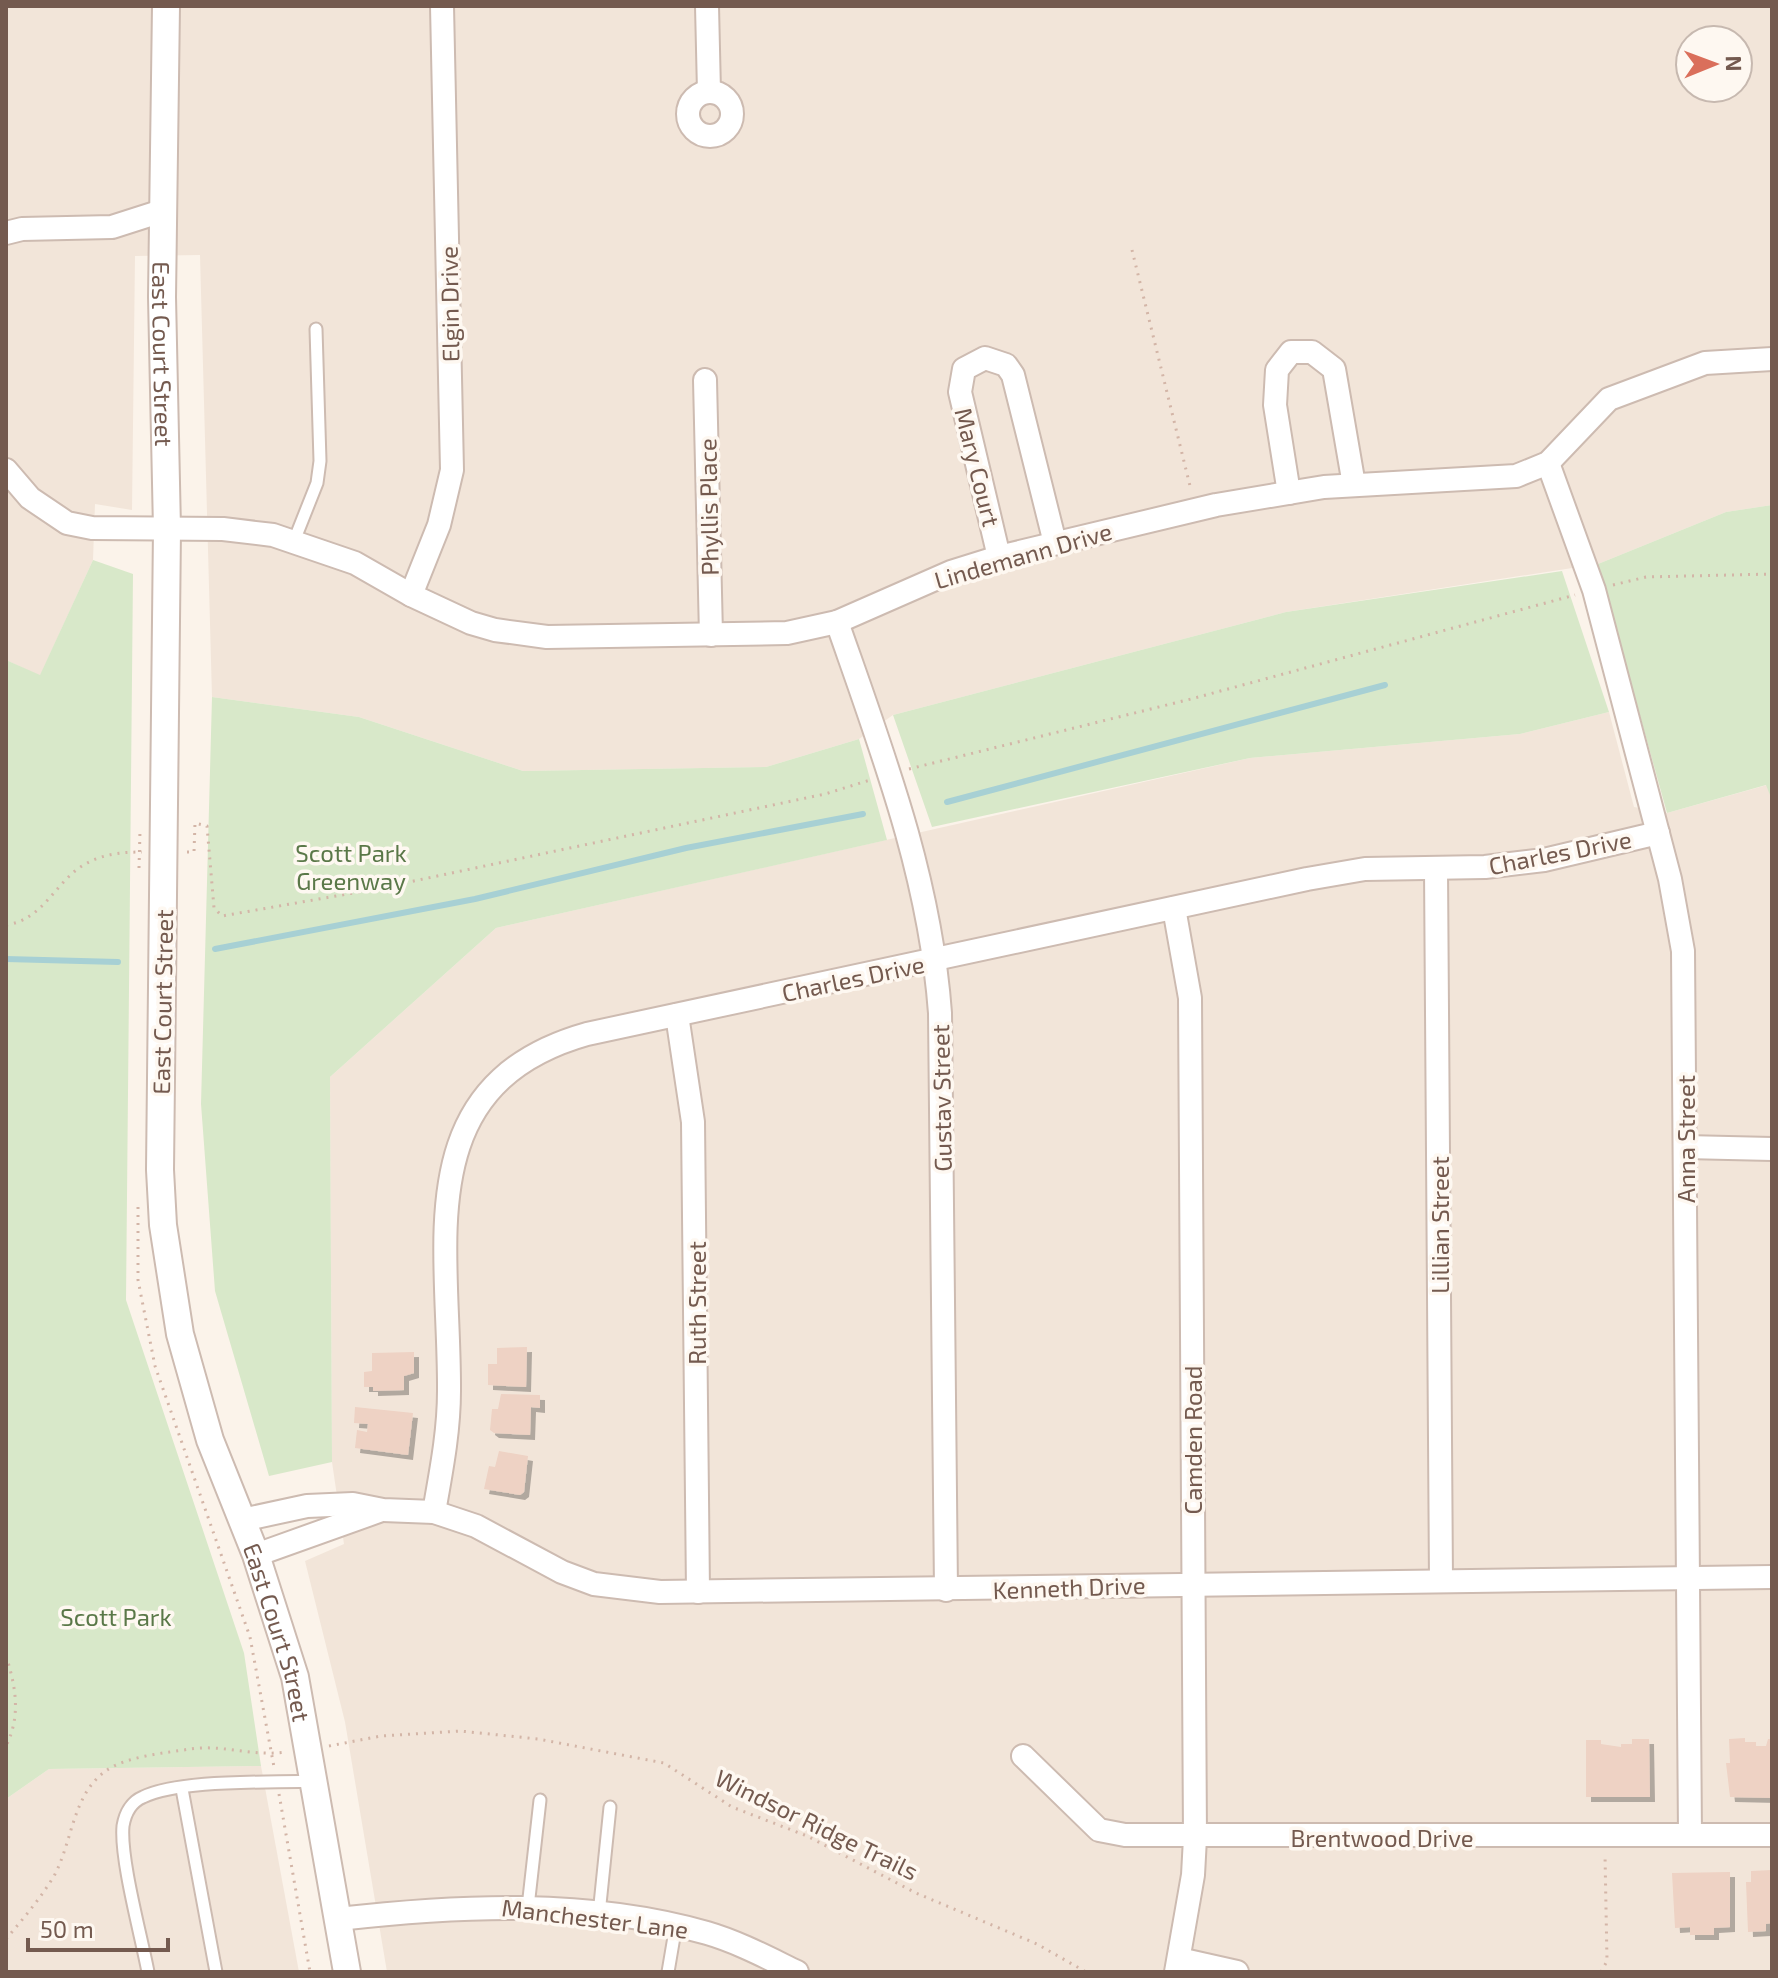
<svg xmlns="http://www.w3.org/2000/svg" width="1778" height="1978" font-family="'Exo 2',sans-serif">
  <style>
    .residential { fill: #f2e5d9; fill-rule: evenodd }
    .green { fill: #d8e8c9 }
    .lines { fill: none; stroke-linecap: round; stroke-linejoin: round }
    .stream { stroke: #a7d0d4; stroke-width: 6 }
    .building { fill: #eed2c4; filter: url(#shadow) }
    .service-casing { stroke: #cdbbb1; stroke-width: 15 }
    .minor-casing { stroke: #cdbbb1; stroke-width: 26 }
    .tertiary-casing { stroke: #cdbbb1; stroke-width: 30 }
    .path { stroke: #d3b5a7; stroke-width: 3; stroke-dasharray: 2 6; stroke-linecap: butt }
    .service { stroke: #fff; stroke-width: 11 }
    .minor { stroke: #fff; stroke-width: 22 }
    .tertiary { stroke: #fff; stroke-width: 26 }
    .labels { text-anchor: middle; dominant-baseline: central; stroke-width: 7; stroke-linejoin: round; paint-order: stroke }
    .street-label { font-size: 24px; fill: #745a4f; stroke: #fef8f1 }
    .park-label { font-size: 24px; fill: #5a7848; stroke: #fef8f1 }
  </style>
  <defs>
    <filter id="shadow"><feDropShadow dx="5" dy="5" stdDeviation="0" flood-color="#0004"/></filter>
  </defs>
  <rect width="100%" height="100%" fill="#fbf3ea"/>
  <!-- residential -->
  <g class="residential">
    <path d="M6 6H1772V505L1726 512 1598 564 1286 612 893 715 859 739 766 767 523 771 359 717 212 697 200 255 135 256 132 510 95 504 93 560 40 676 6 660ZM1690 40H1738V88H1690Z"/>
    <polygon points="1609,712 1634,807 1667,813 1767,785 1772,800 1772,1972 387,1972 345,1722 305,1561 344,1544 332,1462 330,1077 496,928 1250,758 1520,734"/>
    <polygon points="261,1766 299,1972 6,1972 6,1799 49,1769"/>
  </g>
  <!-- green -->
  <g class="green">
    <polygon points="1772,505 1772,800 1766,785 1667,813 1598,564 1726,512"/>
    <polygon points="93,560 133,574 126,1300 244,1653 261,1766 49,1769 6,1799 6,660 40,675"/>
    <polygon points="1562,571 1609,712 1520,734 1250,758 932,827 893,715 1286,612"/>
    <polygon points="212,697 359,717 523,771 766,767 859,739 887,840 496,928 330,1077 332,1462 269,1476 215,1291 201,1104"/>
  </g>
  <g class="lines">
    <!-- stream -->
    <g class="stream">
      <polyline points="947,802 1385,685"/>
      <polyline points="215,949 475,899 686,848 863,814"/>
      <polyline points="6,959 118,962"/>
    </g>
  </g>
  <!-- building -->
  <g class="building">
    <polygon points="527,1347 526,1387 488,1385 488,1364 497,1364 497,1348"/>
    <polygon points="414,1352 414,1373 404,1376 404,1390 373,1391 373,1387 364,1387 364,1372 372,1371 372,1353"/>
    <polygon points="501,1394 540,1395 540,1408 531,1407 530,1435 494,1433 490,1430 492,1409 498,1409"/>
    <polygon points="355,1407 413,1413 408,1455 355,1448 357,1430 367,1432 368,1424 354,1423"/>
    <polygon points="499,1451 528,1456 524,1492 520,1495 484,1489 489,1466 495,1467"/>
    <polygon points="1745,1738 1745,1742 1756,1742 1756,1746 1766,1746 1768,1739 1772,1739 1772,1798 1730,1797 1726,1763 1730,1763 1729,1739"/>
    <polygon points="1632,1739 1649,1739 1650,1797 1586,1797 1586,1740 1601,1740 1601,1744 1621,1747 1621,1744 1632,1744"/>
    <polygon points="1772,1870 1772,1923 1766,1924 1766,1931 1748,1932 1746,1882 1751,1882 1751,1871"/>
    <polygon points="1730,1872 1730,1927 1714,1928 1714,1935 1690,1935 1690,1927 1675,1928 1672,1873"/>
  </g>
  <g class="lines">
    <!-- service casing -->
    <g class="service-casing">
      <g id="service">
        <polyline points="294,541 317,483 320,461 316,329"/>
        <polyline points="182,1789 216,1972"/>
        <polyline points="528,1907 540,1800"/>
        <polyline points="599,1914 610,1807"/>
        <path d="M148 1972C141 1935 120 1859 123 1826 125 1814 131 1802 143 1797 181 1779 269 1783 314 1781"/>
        <polyline points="668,1972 676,1925"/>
      </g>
    </g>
    <!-- minor casing -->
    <g class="minor-casing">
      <g id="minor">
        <polyline points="707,6 709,92"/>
        <circle cx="710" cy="114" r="22"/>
        <polyline points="6,233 22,229 112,227 162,211"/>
        <polyline points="705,380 711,635"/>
        <polyline points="1548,463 1594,590 1670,879 1683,951 1690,1835"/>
        <polyline points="6,470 30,498 67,523 92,528 223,529 273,535 355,563 411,595 471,623 495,630 547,637 787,633 837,622 951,572 999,557 1216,505 1324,487 1516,476 1548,463 1609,399 1705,363 1772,359"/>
        <polyline points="1289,493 1275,405 1277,370 1291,352 1312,352 1334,369 1354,485"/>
        <polyline points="999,557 960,392 964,369 985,358 1006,365 1013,375 1055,543"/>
        <polyline points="411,595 439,525 452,470 442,6"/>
        <path d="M837 622C882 751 930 876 940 1013L946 1590"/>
        <polyline points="1436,869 1441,1581"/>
        <polyline points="1174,908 1190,998 1195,1838 1193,1875 1176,1972"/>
        <polyline points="677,1015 693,1122 698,1592"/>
        <polyline points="1685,1147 1772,1149"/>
        <path d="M434 1512C441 1472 449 1432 449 1391 450 1245 407 1085 587 1034L1307 879 1365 869 1485 867 1544 860 1658 833"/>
        <polyline points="242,1520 307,1506 353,1504 383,1510 434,1512 476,1526 562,1572 594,1584 660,1592 1772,1577"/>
        <polyline points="256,1555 379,1511"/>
        <polyline points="1023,1756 1099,1830 1125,1835 1772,1835"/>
        <path d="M338 1919C461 1905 587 1899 707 1933 738 1942 768 1958 797 1972"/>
        <polyline points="1179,1959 1237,1972"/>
      </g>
    </g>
    <!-- tertiary casing -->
    <g class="tertiary-casing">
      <g id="tertiary">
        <path id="s1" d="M166 6 162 297 167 529 160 1170 163 1225 180 1334 210 1440 256 1555 295 1677 347 1972"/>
      </g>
    </g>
    <!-- path -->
    <g class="path">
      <polyline points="1132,250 1191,490"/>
      <polyline points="1613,585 1646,577 1772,574"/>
      <polyline points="909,769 1191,699 1575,595"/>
      <polyline points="187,852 194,852 195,823 207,826 214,908 222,916 376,889 825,794 870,780"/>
      <polyline points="139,868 140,831"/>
      <path d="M6 925C40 920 52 890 75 871 95 855 118 852 142 852"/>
      <polyline points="138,1207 138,1280 155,1366 250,1637 274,1767"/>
      <path d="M6 1656C16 1687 21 1716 6 1746"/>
      <polyline points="329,1746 381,1736 460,1731 538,1739 664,1763 732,1807 807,1836 916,1893 1037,1944 1086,1972"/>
      <polyline points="279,1794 310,1972"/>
      <path d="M6 1939C23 1919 40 1899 54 1876 73 1841 72 1794 107 1770 128 1756 165 1753 190 1749 222 1744 253 1757 286 1752"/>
      <polyline points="1601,1972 1607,1961 1605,1855"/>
    </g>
    <!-- service -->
    <use href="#service" class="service"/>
    <!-- minor -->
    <use href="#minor" class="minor"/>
    <!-- tertiary -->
    <use href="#tertiary" class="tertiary"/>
  </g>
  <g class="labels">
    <!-- street labels -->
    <g class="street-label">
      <text transform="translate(449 304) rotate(-91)">Elgin Drive</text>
      <text stroke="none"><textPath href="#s1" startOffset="348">East Court Street</textPath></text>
      <text transform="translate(978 467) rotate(76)">Mary Court</text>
      <text transform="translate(708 507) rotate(-91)">Phyllis Place</text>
      <text transform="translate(1023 555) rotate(-16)">Lindemann Drive</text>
      <text transform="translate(1560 852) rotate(-11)">Charles Drive</text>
      <text transform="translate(853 978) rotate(-12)">Charles Drive</text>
      <text transform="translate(162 1002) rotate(-89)">East Court Street</text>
      <text transform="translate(941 1098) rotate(-91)">Gustav Street</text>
      <text transform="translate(1685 1139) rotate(-90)">Anna Street</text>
      <text transform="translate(1439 1225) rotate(-90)">Lillian Street</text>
      <text transform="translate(696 1303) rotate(-90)">Ruth Street</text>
      <text transform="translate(1192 1440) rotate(-90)">Camden Road</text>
      <text transform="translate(1069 1587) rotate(-2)">Kenneth Drive</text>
      <text stroke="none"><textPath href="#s1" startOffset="1644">East Court Street</textPath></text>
      <text transform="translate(817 1824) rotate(26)">Windsor Ridge Trails</text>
      <text x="1382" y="1837">Brentwood Drive</text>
      <text transform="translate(595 1918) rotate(7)">Manchester Lane</text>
    </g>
    <!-- park labels -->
    <g class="park-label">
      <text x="351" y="852">Scott Park<tspan x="351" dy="28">Greenway</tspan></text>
      <text x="116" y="1616">Scott Park</text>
    </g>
  </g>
  <!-- border -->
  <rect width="1778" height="1978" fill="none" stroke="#745a4f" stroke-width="16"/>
  <!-- north arrow -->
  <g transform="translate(1714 64) rotate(89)"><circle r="38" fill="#fef8f1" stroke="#c7b9b0" stroke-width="2"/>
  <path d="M0-6L14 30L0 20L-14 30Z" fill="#da6f5b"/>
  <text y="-12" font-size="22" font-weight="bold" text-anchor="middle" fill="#745a4f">N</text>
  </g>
  <!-- scale -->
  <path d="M28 1938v12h140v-12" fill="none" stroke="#745a4f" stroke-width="4"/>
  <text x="40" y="1938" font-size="24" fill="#745a4f" stroke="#fef8f1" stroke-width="6" paint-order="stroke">50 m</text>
</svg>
